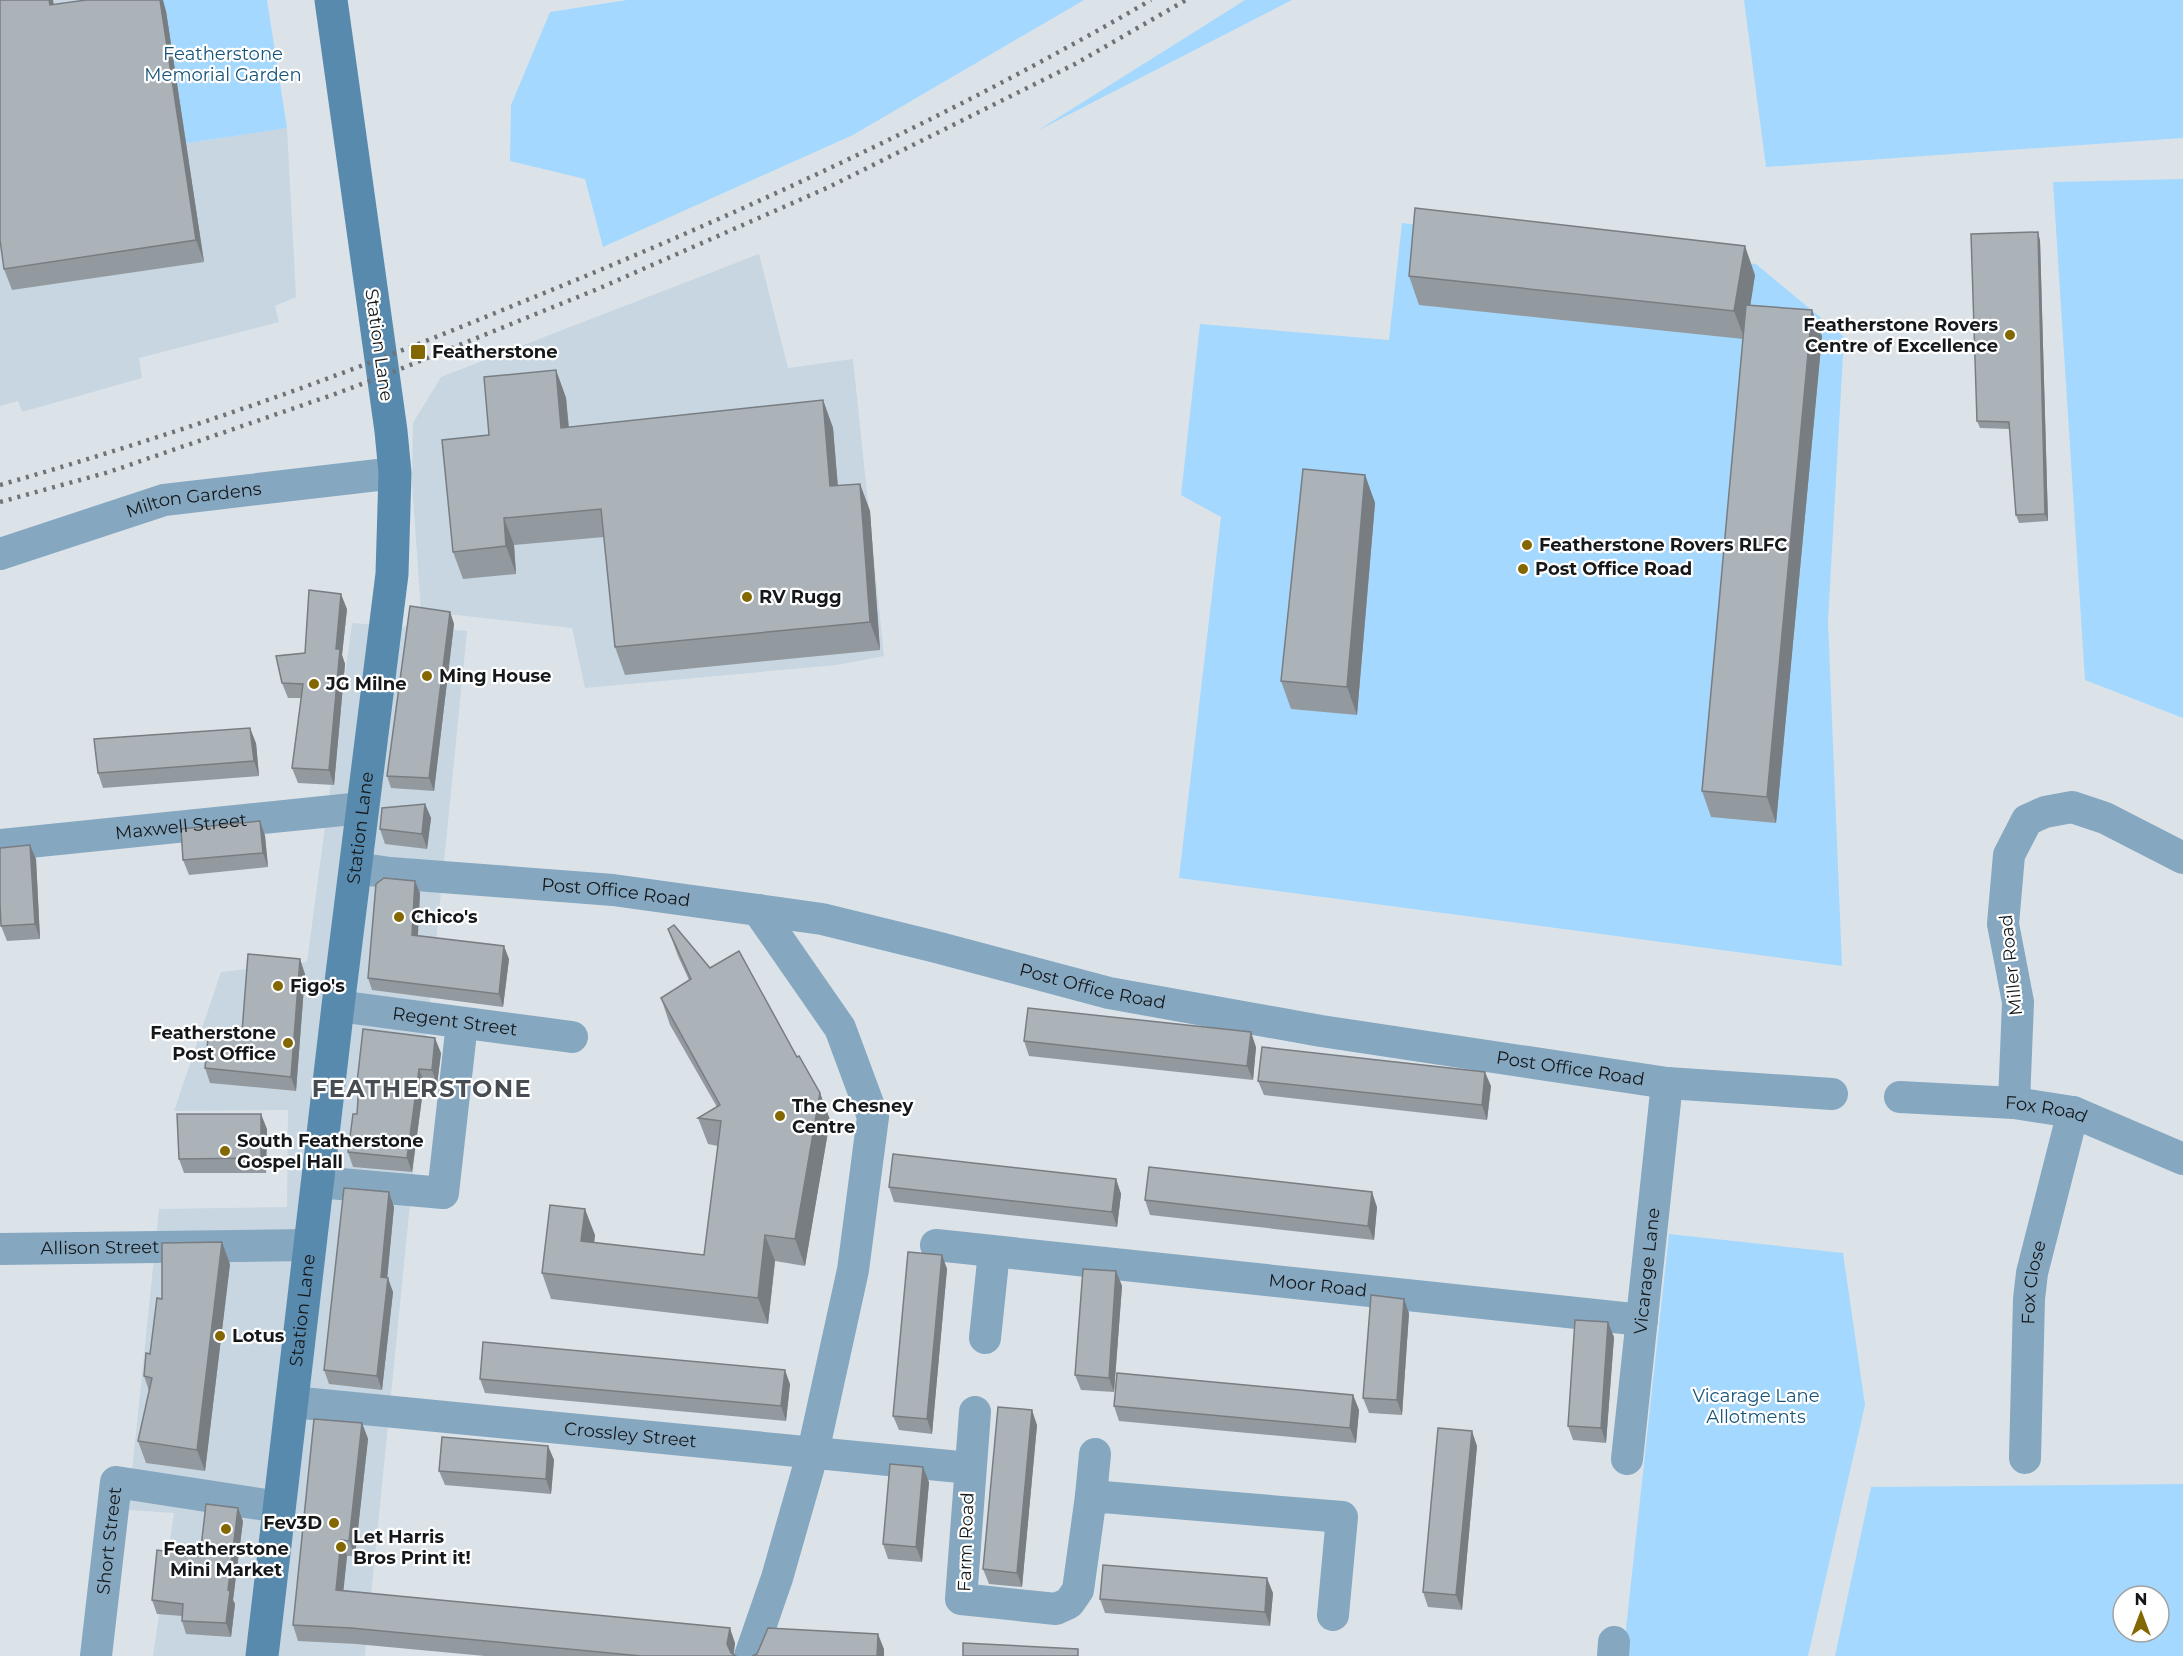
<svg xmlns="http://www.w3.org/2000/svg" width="2183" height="1656" font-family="Montserrat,sans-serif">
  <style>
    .built { fill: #c7d6e1 }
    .green { fill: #a5d8fe; fill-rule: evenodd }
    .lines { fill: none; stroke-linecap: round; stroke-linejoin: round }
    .street { stroke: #86a7c0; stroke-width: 32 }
    .secondary { stroke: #588aae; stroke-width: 33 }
    .rail { stroke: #6e7377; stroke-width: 4.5; stroke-dasharray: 3 6; stroke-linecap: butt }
    .wall { fill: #939a9f }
    .shaded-wall { fill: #787d82 }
    .building { fill: #abb3b9; stroke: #787d82; stroke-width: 1.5 }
    .poi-dot { fill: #836700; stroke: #fff; stroke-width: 2 }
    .labels { text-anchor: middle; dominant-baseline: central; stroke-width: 4.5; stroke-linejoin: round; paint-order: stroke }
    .park-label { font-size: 18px; fill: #175479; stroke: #fff }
    .poi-label { font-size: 18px; font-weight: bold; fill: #15181a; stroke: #fff; text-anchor: start }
    .street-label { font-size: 18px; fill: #15181a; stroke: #fff }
    .district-label { font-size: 24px; font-weight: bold; letter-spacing: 1.5px; fill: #474d52; stroke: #fff }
  </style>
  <rect width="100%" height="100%" fill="#dbe3e9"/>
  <!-- built -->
  <g class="built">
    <polygon points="0,0 160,0 182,144 287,128 296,297 275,306 279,322 139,358 142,378 22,412 18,401 0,406"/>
    <polygon points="759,254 788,368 853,359 884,656 837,665 585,688 572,628 421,611 412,483 413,423 441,377"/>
    <polygon points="352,623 467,631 365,1656 153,1656 174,1513 128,1510 159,1209 287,1207 288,1110 174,1111 221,972 307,962"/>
  </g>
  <!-- green -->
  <g class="green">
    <polygon points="160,0 267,0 287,128 182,144"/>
    <polygon points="627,0 1084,0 853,135 603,247 585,179 510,161 511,105 550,12"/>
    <polygon points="1245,0 1292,0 1037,131"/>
    <polygon points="1744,0 2183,0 2183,138 1766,167"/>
    <polygon points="2183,179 2183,718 2085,680 2053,182"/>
    <polygon points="1402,223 1756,264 1844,337 1828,621 1842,966 1179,878 1221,517 1181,495 1200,324 1389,340"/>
    <polygon points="1669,1234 1843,1253 1865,1405 1808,1656 1623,1656"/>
    <path d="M2183 1484V1656H1835L1871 1487ZM2123 1596H2159V1632H2123Z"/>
  </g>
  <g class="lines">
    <!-- street -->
    <g class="street">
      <path id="s1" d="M0 554 164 500 395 473"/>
      <path id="s2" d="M0 845 362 808"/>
      <path id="s3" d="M356 868 390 873 613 890 822 919 936 947 1109 993 1321 1031 1667 1083 1832 1094"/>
      <path id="s4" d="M338 1006 572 1037"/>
      <path id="s5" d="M1900 1097 2014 1103 2073 1112 2183 1159"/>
      <polyline points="2014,1103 2018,1002 2003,924 2009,855 2027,820 2045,812 2072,807 2105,818 2183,858"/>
      <polyline points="318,1182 443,1193 462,1023"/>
      <path id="s6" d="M936 1245 1642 1320"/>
      <path id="s7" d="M0 1249 310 1245"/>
      <polyline points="985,1338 994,1252"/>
      <path id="s8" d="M292 1402 970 1468"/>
      <polyline points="975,1412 961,1599 1056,1609 1069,1603 1078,1590 1091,1496 1342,1517 1333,1615"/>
      <path id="s9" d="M2025 1458 2029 1299 2032 1273 2073 1112"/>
      <path id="s10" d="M1627 1459 1667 1083"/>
      <polyline points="1091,1496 1095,1454"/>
      <path id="s11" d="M96 1656 116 1482 279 1507"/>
      <polyline points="750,1656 777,1578 813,1452 853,1270 873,1117 840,1028 758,910"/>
      <polyline points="1613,1656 1614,1642"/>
    </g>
    <!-- secondary -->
    <path class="secondary" id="s12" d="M262 1656 338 1006 392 574 395 473 391 431 331 0"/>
    <!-- rail -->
    <g class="rail">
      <path d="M0 485C129 448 257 406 382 358 429 340 476 321 522 302 738 215 950 117 1151 0"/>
      <polyline points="0,502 109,472 335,394 383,376 600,288 829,187 1075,64 1186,0"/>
    </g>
  </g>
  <!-- wall -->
  <g class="wall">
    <polygon points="54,5 166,11 204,262 12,290 4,269"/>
    <polygon points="2040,240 2048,521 2019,523 2016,515 2010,429 1980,428 1977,421"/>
    <polygon points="1755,275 1750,305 1822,336 1776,823 1711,817 1702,791 1743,339 1419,305 1409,276"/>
    <polygon points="556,370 566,398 569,427 823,400 833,428 838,486 860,484 870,511 880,650 625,675 615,647 604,537 514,545 516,574 463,579 453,552 489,435"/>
    <polygon points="1365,475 1375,503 1357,715 1291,709 1281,681"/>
    <polygon points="347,609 342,655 345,664 334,785 298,783 292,768 301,698 288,698 282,683 305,653"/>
    <polygon points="450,612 454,624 434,791 391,788 387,776"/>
    <polygon points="256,743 259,776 103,788 98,773"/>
    <polygon points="425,804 431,818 427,849 385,844 380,829"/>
    <polygon points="260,821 265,836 268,867 189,875 183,860"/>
    <polygon points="36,859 40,939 7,941 1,926"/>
    <polygon points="420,893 418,936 509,959 503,1007 372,990 368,978"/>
    <polygon points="668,929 710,968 797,1057 820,1093 830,1120 805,1266 775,1261 768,1324 551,1299 542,1273 595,1235 594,1243 704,1255 718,1146 708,1144 698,1118 717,1107 670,1025 661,998 689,980 678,956"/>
    <polygon points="305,974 296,1091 210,1083 205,1068 242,1032"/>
    <polygon points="1024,1041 1256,1047 1253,1080 1029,1056"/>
    <polygon points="441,1053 437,1085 424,1083 412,1172 353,1167 348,1152 357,1114 359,1088 357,1083"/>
    <polygon points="1258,1081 1491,1086 1487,1120 1264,1095"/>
    <polygon points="267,1129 266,1173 184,1173 179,1159"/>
    <polygon points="1116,1179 1121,1194 1117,1227 894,1202 889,1187"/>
    <polygon points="1145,1200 1377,1207 1374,1240 1150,1215"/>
    <polygon points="394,1207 387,1278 393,1292 382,1390 329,1384 324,1370"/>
    <polygon points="942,1255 947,1269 932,1434 899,1430 893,1416"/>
    <polygon points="230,1264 205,1471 146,1463 138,1441 149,1391 144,1376 162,1299"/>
    <polygon points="1116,1271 1122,1286 1114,1392 1081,1390 1075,1375"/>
    <polygon points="1409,1313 1402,1415 1369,1413 1363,1398"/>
    <polygon points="1614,1337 1606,1443 1573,1440 1568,1426"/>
    <polygon points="480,1379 790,1384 786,1421 485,1393"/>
    <polygon points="1353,1395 1359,1410 1356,1443 1119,1421 1114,1406"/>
    <polygon points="362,1423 368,1439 355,1556 347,1556 343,1590 735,1643 734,1654 736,1656 485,1656 356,1644 298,1641 293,1625"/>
    <polygon points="1037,1425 1022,1587 989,1584 983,1569"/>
    <polygon points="548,1446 554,1460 551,1494 445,1485 439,1471"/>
    <polygon points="1477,1446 1462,1610 1428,1607 1423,1592"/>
    <polygon points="929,1482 922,1562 888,1559 883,1544"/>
    <polygon points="243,1521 233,1600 235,1604 231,1637 186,1634 182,1621 182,1616 157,1614 152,1600 200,1556"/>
    <polygon points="1273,1593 1270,1626 1105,1613 1100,1599"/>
  </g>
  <!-- shaded-wall -->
  <g class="shaded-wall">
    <polygon points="49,0 53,0 58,27 50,5"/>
    <polygon points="160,0 163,0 166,11 204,262 196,240"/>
    <polygon points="2038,232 2040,240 2048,521 2045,514"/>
    <polygon points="1745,246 1755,275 1745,340 1734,311"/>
    <polygon points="1812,310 1822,336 1776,823 1767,797"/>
    <polygon points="556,370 566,398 571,456 561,428"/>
    <polygon points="823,400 833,428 840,514 830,486"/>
    <polygon points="1365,475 1375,503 1357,715 1347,687"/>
    <polygon points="860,484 870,511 880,650 870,622"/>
    <polygon points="504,518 514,545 516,574 506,546"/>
    <polygon points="341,594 347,609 342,655 345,664 334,785 329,770 336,649"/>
    <polygon points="450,612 454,624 434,791 429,778"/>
    <polygon points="250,728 256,743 259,776 254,761"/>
    <polygon points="425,804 431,818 427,849 422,834"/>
    <polygon points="260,821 265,836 268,867 263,853"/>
    <polygon points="30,845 36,859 40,939 35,924"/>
    <polygon points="415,881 420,893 417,948 412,935"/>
    <polygon points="504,946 509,959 503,1007 499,994"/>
    <polygon points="300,959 305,974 296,1091 291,1077"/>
    <polygon points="1251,1032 1256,1047 1253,1080 1247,1066"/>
    <polygon points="435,1038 441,1053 437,1085 432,1070"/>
    <polygon points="419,1069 424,1083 412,1172 407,1158"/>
    <polygon points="1485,1072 1491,1086 1487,1120 1482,1105"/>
    <polygon points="820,1093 830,1120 805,1266 795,1239"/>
    <polygon points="261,1114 267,1129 266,1173 261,1158"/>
    <polygon points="1116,1179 1121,1194 1117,1227 1112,1212"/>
    <polygon points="389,1192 394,1207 386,1291 381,1277"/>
    <polygon points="1372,1192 1377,1207 1374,1240 1368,1226"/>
    <polygon points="585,1209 595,1235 591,1268 581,1241"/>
    <polygon points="765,1235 775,1261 768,1324 758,1298"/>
    <polygon points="222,1242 230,1264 205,1471 197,1450"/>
    <polygon points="942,1255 947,1269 932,1434 927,1419"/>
    <polygon points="1116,1271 1122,1286 1114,1392 1109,1378"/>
    <polygon points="388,1278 393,1292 382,1390 377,1376"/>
    <polygon points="1404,1299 1409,1313 1402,1415 1397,1400"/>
    <polygon points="1608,1322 1614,1337 1606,1443 1601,1428"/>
    <polygon points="785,1370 790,1384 786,1421 781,1406"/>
    <polygon points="1353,1395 1359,1410 1356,1443 1350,1428"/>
    <polygon points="1032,1410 1037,1425 1022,1587 1017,1573"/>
    <polygon points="362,1423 368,1439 355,1556 349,1541"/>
    <polygon points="1472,1431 1477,1446 1462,1610 1456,1595"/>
    <polygon points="548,1446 554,1460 551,1494 546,1479"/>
    <polygon points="923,1467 929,1482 922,1562 916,1547"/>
    <polygon points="238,1508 243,1521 233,1600 235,1604 231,1637 226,1623 228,1590"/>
    <polygon points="341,1540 347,1556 342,1605 336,1590"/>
    <polygon points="1267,1578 1273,1593 1270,1626 1265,1612"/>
    <polygon points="730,1628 735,1643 733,1656 727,1644"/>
    <polygon points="878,1634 884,1649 884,1656 877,1656"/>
  </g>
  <!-- building -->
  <g class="building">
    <polygon points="0,0 49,0 50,5 86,0 160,0 196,240 4,269 0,240"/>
    <polygon points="1415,208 1745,246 1734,311 1409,276"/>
    <polygon points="2038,232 2045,514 2016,515 2009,422 1977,421 1971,234"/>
    <polygon points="1746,305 1812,310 1767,797 1702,791"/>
    <polygon points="556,370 561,428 823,400 830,486 860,484 870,622 615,647 601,509 504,518 506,546 453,552 442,440 489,435 484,377"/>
    <polygon points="1303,469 1365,475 1347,687 1281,681"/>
    <polygon points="309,590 341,594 336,649 340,649 329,770 292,768 303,684 282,683 276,656 305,653"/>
    <polygon points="410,606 450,612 429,778 387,776"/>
    <polygon points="250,728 254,761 98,773 94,739"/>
    <polygon points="425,804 422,834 380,829 382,808"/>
    <polygon points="260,821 263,853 183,860 181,829"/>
    <polygon points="30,845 35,924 1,926 0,904 0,848"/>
    <polygon points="384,878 415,881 412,935 504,946 499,994 368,978 376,884"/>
    <polygon points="674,925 710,968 739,951 797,1057 799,1056 820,1093 795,1239 765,1235 758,1298 542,1273 550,1205 585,1209 581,1241 704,1255 721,1121 698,1118 720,1105 661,998 691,979 668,929"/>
    <polygon points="248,954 300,959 291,1077 205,1068 209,1028 242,1032"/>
    <polygon points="1028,1008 1251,1032 1247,1066 1024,1041"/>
    <polygon points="363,1029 435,1038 432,1070 419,1069 407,1158 348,1152 353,1114 357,1114 359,1083 357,1083"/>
    <polygon points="1262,1047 1485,1072 1482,1105 1258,1081"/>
    <polygon points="177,1114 261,1114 261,1158 179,1159"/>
    <polygon points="893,1154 1116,1179 1112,1212 889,1187"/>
    <polygon points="1149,1167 1372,1192 1368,1226 1145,1200"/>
    <polygon points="344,1188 389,1192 381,1277 388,1278 377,1376 324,1370"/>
    <polygon points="222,1242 197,1450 138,1441 152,1378 144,1376 146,1353 150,1354 157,1298 162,1299 162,1243"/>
    <polygon points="908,1252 942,1255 927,1419 893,1416"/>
    <polygon points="1083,1269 1116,1271 1109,1378 1075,1375"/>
    <polygon points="1371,1295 1404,1299 1397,1400 1363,1398"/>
    <polygon points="1575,1320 1608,1322 1601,1428 1568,1426"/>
    <polygon points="483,1342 785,1370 781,1406 480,1379"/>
    <polygon points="1117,1373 1353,1395 1350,1428 1114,1406"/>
    <polygon points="998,1407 1032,1410 1017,1573 983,1569"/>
    <polygon points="314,1419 362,1423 349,1541 341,1540 336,1590 730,1628 727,1644 731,1653 736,1656 641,1656 351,1628 293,1625"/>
    <polygon points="1438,1428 1472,1431 1456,1595 1423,1592"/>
    <polygon points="442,1437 548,1446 546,1479 439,1471"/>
    <polygon points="890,1464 923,1467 916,1547 883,1544"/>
    <polygon points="206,1504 238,1508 228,1590 230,1591 226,1623 182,1621 183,1604 152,1600 157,1550 200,1556"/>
    <polygon points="1103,1565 1267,1578 1265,1612 1100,1599"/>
    <polygon points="768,1628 878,1634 877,1656 752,1656 757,1654"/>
    <polygon points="963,1643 1078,1649 1078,1656 963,1656"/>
  </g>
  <!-- markers -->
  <g class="poi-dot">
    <circle cx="2010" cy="335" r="6"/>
    <rect x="410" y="344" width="16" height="16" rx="3"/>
    <circle cx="1527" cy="545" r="6"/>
    <circle cx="1523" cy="569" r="6"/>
    <circle cx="747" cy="597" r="6"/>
    <circle cx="427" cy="676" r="6"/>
    <circle cx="314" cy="684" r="6"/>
    <circle cx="399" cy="917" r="6"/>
    <circle cx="278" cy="986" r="6"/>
    <circle cx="288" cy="1043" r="6"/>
    <circle cx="780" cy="1116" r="6"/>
    <circle cx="225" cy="1151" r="6"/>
    <circle cx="220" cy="1336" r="6"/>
    <circle cx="334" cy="1523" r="6"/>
    <circle cx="226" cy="1529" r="6"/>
    <circle cx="341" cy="1547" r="6"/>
  </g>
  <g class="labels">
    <!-- park labels -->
    <g class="park-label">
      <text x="223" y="54">Featherstone<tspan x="223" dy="21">Memorial Garden</tspan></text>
      <text x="1756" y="1396">Vicarage Lane<tspan x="1756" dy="21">Allotments</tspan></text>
    </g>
    <!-- poi labels -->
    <g class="poi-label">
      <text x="1998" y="325" text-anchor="end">Featherstone Rovers<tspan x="1998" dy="21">Centre of Excellence</tspan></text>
      <text x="432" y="352">Featherstone</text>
      <text x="1539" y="545">Featherstone Rovers RLFC</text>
      <text x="1535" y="569">Post Office Road</text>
      <text x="759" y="597">RV Rugg</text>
      <text x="439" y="676">Ming House</text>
      <text x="326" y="684">JG Milne</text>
      <text x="411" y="917">Chico's</text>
      <text x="290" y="986">Figo's</text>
      <text x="276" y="1033" text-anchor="end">Featherstone<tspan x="276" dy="21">Post Office</tspan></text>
      <text x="792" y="1106">The Chesney<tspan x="792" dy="21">Centre</tspan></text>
      <text x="237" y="1141">South Featherstone<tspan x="237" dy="21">Gospel Hall</tspan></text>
      <text x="232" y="1336">Lotus</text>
      <text x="322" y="1523" text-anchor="end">Fev3D</text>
      <text x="353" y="1537">Let Harris<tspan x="353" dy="21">Bros Print it!</tspan></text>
      <text x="226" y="1549" text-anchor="middle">Featherstone<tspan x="226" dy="21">Mini Market</tspan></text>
    </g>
    <!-- street labels -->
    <g class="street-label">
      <text transform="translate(379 345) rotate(82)">Station Lane</text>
      <text stroke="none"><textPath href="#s1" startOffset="202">Milton Gardens</textPath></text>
      <text stroke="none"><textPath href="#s2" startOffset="182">Maxwell Street</textPath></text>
      <text stroke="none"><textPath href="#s12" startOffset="834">Station Lane</textPath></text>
      <text stroke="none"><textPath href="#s3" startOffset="261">Post Office Road</textPath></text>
      <text transform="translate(2011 965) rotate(-96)">Miller Road</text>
      <text stroke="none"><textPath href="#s3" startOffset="748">Post Office Road</textPath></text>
      <text stroke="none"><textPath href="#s4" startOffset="118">Regent Street</textPath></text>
      <text stroke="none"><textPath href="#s3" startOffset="1233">Post Office Road</textPath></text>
      <text stroke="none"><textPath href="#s5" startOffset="147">Fox Road</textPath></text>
      <text stroke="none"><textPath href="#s7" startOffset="100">Allison Street</textPath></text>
      <text stroke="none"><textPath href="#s10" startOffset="189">Vicarage Lane</textPath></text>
      <text stroke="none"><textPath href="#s9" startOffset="176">Fox Close</textPath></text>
      <text stroke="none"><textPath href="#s6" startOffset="384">Moor Road</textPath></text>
      <text stroke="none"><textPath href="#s12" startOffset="348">Station Lane</textPath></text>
      <text stroke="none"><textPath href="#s8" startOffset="340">Crossley Street</textPath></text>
      <text transform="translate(966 1542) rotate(-88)">Farm Road</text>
      <text stroke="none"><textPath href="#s11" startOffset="116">Short Street</textPath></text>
    </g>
    <!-- district labels -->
    <g class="district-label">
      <text x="422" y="1088">FEATHERSTONE</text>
    </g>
  </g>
  <!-- north arrow -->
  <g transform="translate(2141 1614)"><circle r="28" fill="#ffffff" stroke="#a1a3a3" stroke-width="1.5"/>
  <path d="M0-4.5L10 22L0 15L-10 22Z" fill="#836700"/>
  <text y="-9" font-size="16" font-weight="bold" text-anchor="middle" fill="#15181a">N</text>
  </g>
</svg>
